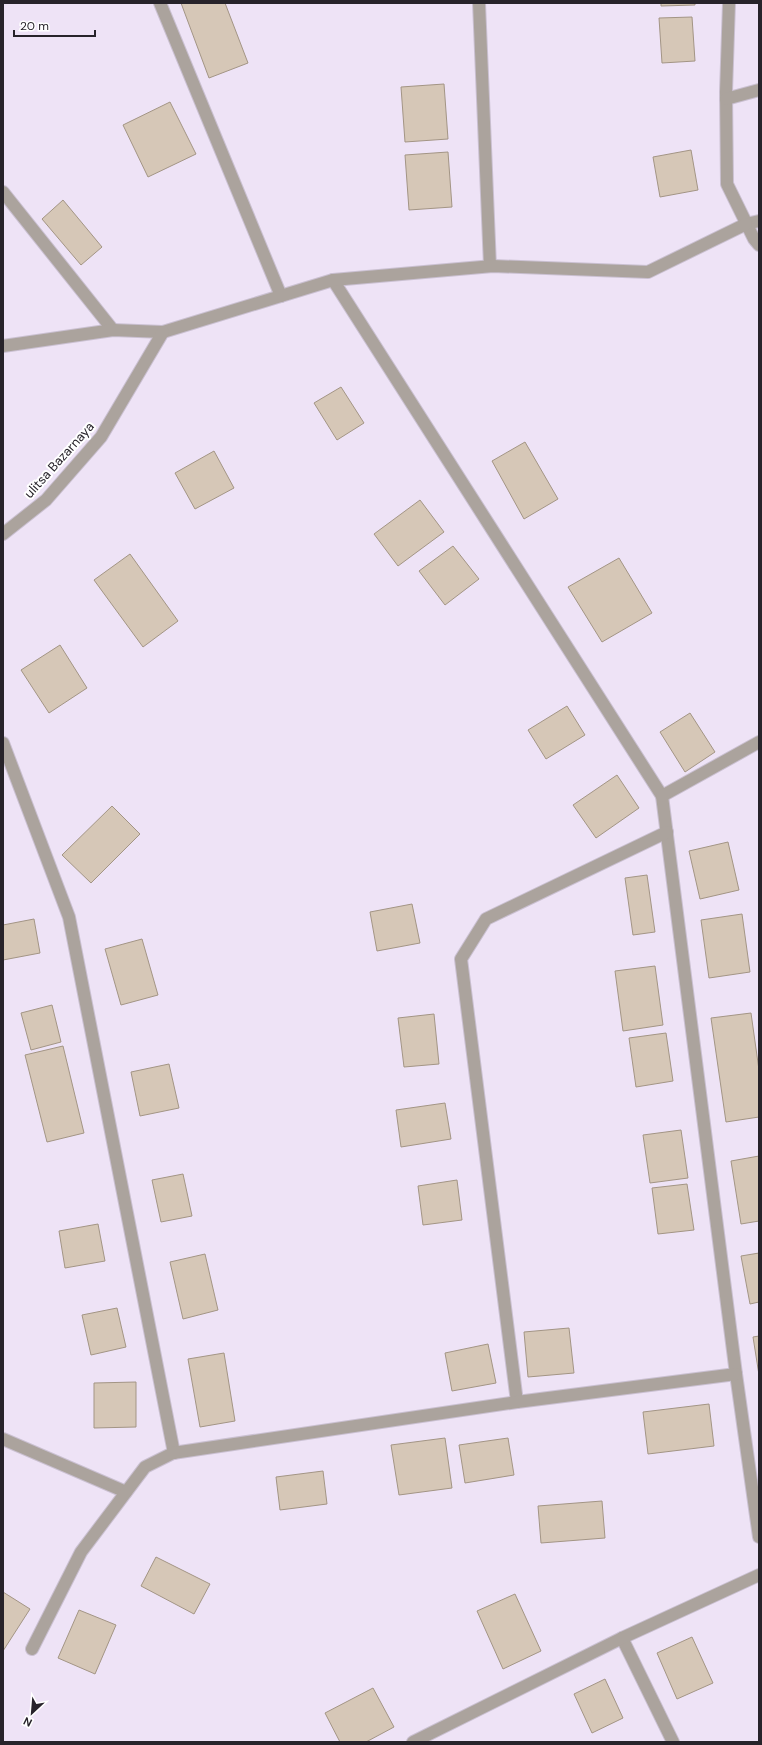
<svg xmlns="http://www.w3.org/2000/svg" width="762" height="1745" font-family="'DM Sans',sans-serif">
  <style>
    .building { fill: #d6c7b7; stroke: #a39585 }
    .lines { fill: none; stroke-linecap: round; stroke-linejoin: round }
    .service-casing { stroke: #cac0d1; stroke-width: 14 }
    .minor-casing { stroke: #cac0d1; stroke-width: 14 }
    .service { stroke: #aba39d; stroke-width: 12 }
    .minor { stroke: #aba39d; stroke-width: 12 }
    .labels { text-anchor: middle; dominant-baseline: central; stroke-width: 4; stroke-linejoin: round; paint-order: stroke }
    .street-label { font-size: 13px; fill: #27232a; stroke: #fff }
  </style>
  <rect width="100%" height="100%" fill="#eee3f6"/>
  <!-- building -->
  <g class="building">
    <polygon points="181,3 225,3 248,63 209,78"/>
    <polygon points="661,3 695,3 695,5 661,6"/>
    <polygon points="692,17 695,61 662,63 659,18"/>
    <polygon points="444,84 448,139 405,142 401,87"/>
    <polygon points="170,102 196,154 148,177 123,125"/>
    <polygon points="691,150 698,190 660,197 653,157"/>
    <polygon points="448,152 452,207 409,210 405,155"/>
    <polygon points="63,200 102,247 81,265 42,219"/>
    <polygon points="341,387 364,423 337,440 314,403"/>
    <polygon points="525,442 558,499 524,519 492,461"/>
    <polygon points="214,451 234,488 195,509 175,473"/>
    <polygon points="420,500 444,532 398,566 374,534"/>
    <polygon points="453,546 479,579 445,605 419,571"/>
    <polygon points="130,554 178,621 143,647 94,580"/>
    <polygon points="619,558 652,613 602,642 568,587"/>
    <polygon points="60,645 87,688 49,713 21,670"/>
    <polygon points="567,706 585,735 546,759 528,730"/>
    <polygon points="690,713 715,752 685,772 660,732"/>
    <polygon points="617,775 639,808 596,838 573,805"/>
    <polygon points="112,806 140,834 91,883 62,855"/>
    <polygon points="728,842 739,890 700,899 689,851"/>
    <polygon points="647,875 655,932 633,935 625,878"/>
    <polygon points="412,904 420,943 377,951 370,912"/>
    <polygon points="742,914 750,972 709,978 701,920"/>
    <polygon points="34,919 40,953 3,960 3,925"/>
    <polygon points="142,939 158,995 121,1005 105,949"/>
    <polygon points="655,966 663,1025 623,1031 615,971"/>
    <polygon points="52,1005 61,1042 31,1050 21,1013"/>
    <polygon points="751,1013 759,1070 759,1117 726,1122 711,1018"/>
    <polygon points="434,1014 439,1064 404,1067 398,1018"/>
    <polygon points="666,1033 673,1081 636,1087 629,1038"/>
    <polygon points="63,1046 84,1133 47,1142 25,1055"/>
    <polygon points="169,1064 179,1108 140,1116 131,1072"/>
    <polygon points="445,1103 451,1139 401,1147 396,1110"/>
    <polygon points="681,1130 688,1178 650,1183 643,1135"/>
    <polygon points="759,1156 759,1221 741,1224 731,1161"/>
    <polygon points="183,1174 192,1216 161,1222 152,1180"/>
    <polygon points="457,1180 462,1220 423,1225 418,1186"/>
    <polygon points="687,1184 694,1230 658,1234 652,1188"/>
    <polygon points="98,1224 105,1261 65,1268 59,1231"/>
    <polygon points="759,1253 759,1302 750,1304 741,1256"/>
    <polygon points="205,1254 218,1310 183,1319 170,1262"/>
    <polygon points="117,1308 126,1347 91,1355 82,1315"/>
    <polygon points="569,1328 574,1373 528,1377 524,1332"/>
    <polygon points="759,1336 759,1375 753,1337"/>
    <polygon points="488,1344 496,1383 452,1391 445,1353"/>
    <polygon points="224,1353 235,1421 200,1427 188,1359"/>
    <polygon points="136,1382 136,1427 94,1428 94,1383"/>
    <polygon points="709,1404 714,1446 648,1454 643,1412"/>
    <polygon points="445,1438 452,1488 399,1495 391,1445"/>
    <polygon points="508,1438 514,1475 465,1483 459,1445"/>
    <polygon points="323,1471 327,1504 280,1510 276,1477"/>
    <polygon points="602,1501 605,1538 541,1543 538,1506"/>
    <polygon points="156,1557 210,1584 194,1614 141,1586"/>
    <polygon points="3,1592 30,1609 3,1651"/>
    <polygon points="515,1594 541,1651 503,1669 477,1611"/>
    <polygon points="79,1610 116,1625 95,1674 58,1658"/>
    <polygon points="692,1637 713,1683 677,1699 657,1653"/>
    <polygon points="605,1679 623,1718 592,1733 574,1694"/>
    <polygon points="373,1688 394,1727 366,1742 340,1742 325,1713"/>
  </g>
  <g class="lines">
    <!-- service casing -->
    <g class="service-casing">
      <g id="service">
        <polyline points="746,224 759,221"/>
        <polyline points="3,1439 126,1492"/>
      </g>
    </g>
    <!-- minor casing -->
    <g class="minor-casing">
      <g id="minor">
        <polyline points="160,3 281,296"/>
        <polyline points="479,3 490,266"/>
        <polyline points="729,3 726,92 727,184 754,239 759,245"/>
        <polyline points="726,99 759,90"/>
        <polyline points="3,192 113,330"/>
        <polyline points="333,280 662,796 736,1374 759,1537"/>
        <polyline points="3,346 113,330 163,332 333,280 493,266 648,272 746,224"/>
        <polyline points="3,534 46,500 101,437 163,332"/>
        <polyline points="3,743 69,917 174,1453"/>
        <polyline points="662,796 759,742"/>
        <polyline points="517,1402 461,959 486,919 667,832"/>
        <polyline points="622,1638 673,1742"/>
        <polyline points="32,1649 81,1552 145,1467 173,1453 517,1402 736,1374"/>
        <polyline points="413,1742 622,1638 759,1575"/>
      </g>
    </g>
    <!-- service -->
    <use href="#service" class="service"/>
    <!-- minor -->
    <use href="#minor" class="minor"/>
  </g>
  <g class="labels">
    <!-- street labels -->
    <g class="street-label">
      <text transform="translate(59 460) rotate(-48)">ulitsa Bazarnaya</text>
    </g>
  </g>
  <!-- border -->
  <rect width="762" height="1745" fill="none" stroke="#27232a" stroke-width="8"/>
  <!-- north arrow -->
  <g transform="translate(32 1713) rotate(206)" stroke="#ffffff" stroke-width="3" paint-order="stroke">
  <path d="M0-3L7 15L0 10L-7 15Z" fill="#27232a"/>
  <text y="-6" font-size="11" font-weight="bold" text-anchor="middle" fill="#27232a">N</text>
  </g>
  <!-- scale -->
  <path d="M14 30v6h81v-6" fill="none" stroke="#27232a" stroke-width="2"/>
  <text x="20" y="30" font-size="12" fill="#27232a" stroke="#ffffff" stroke-width="3" paint-order="stroke">20 m</text>
</svg>
